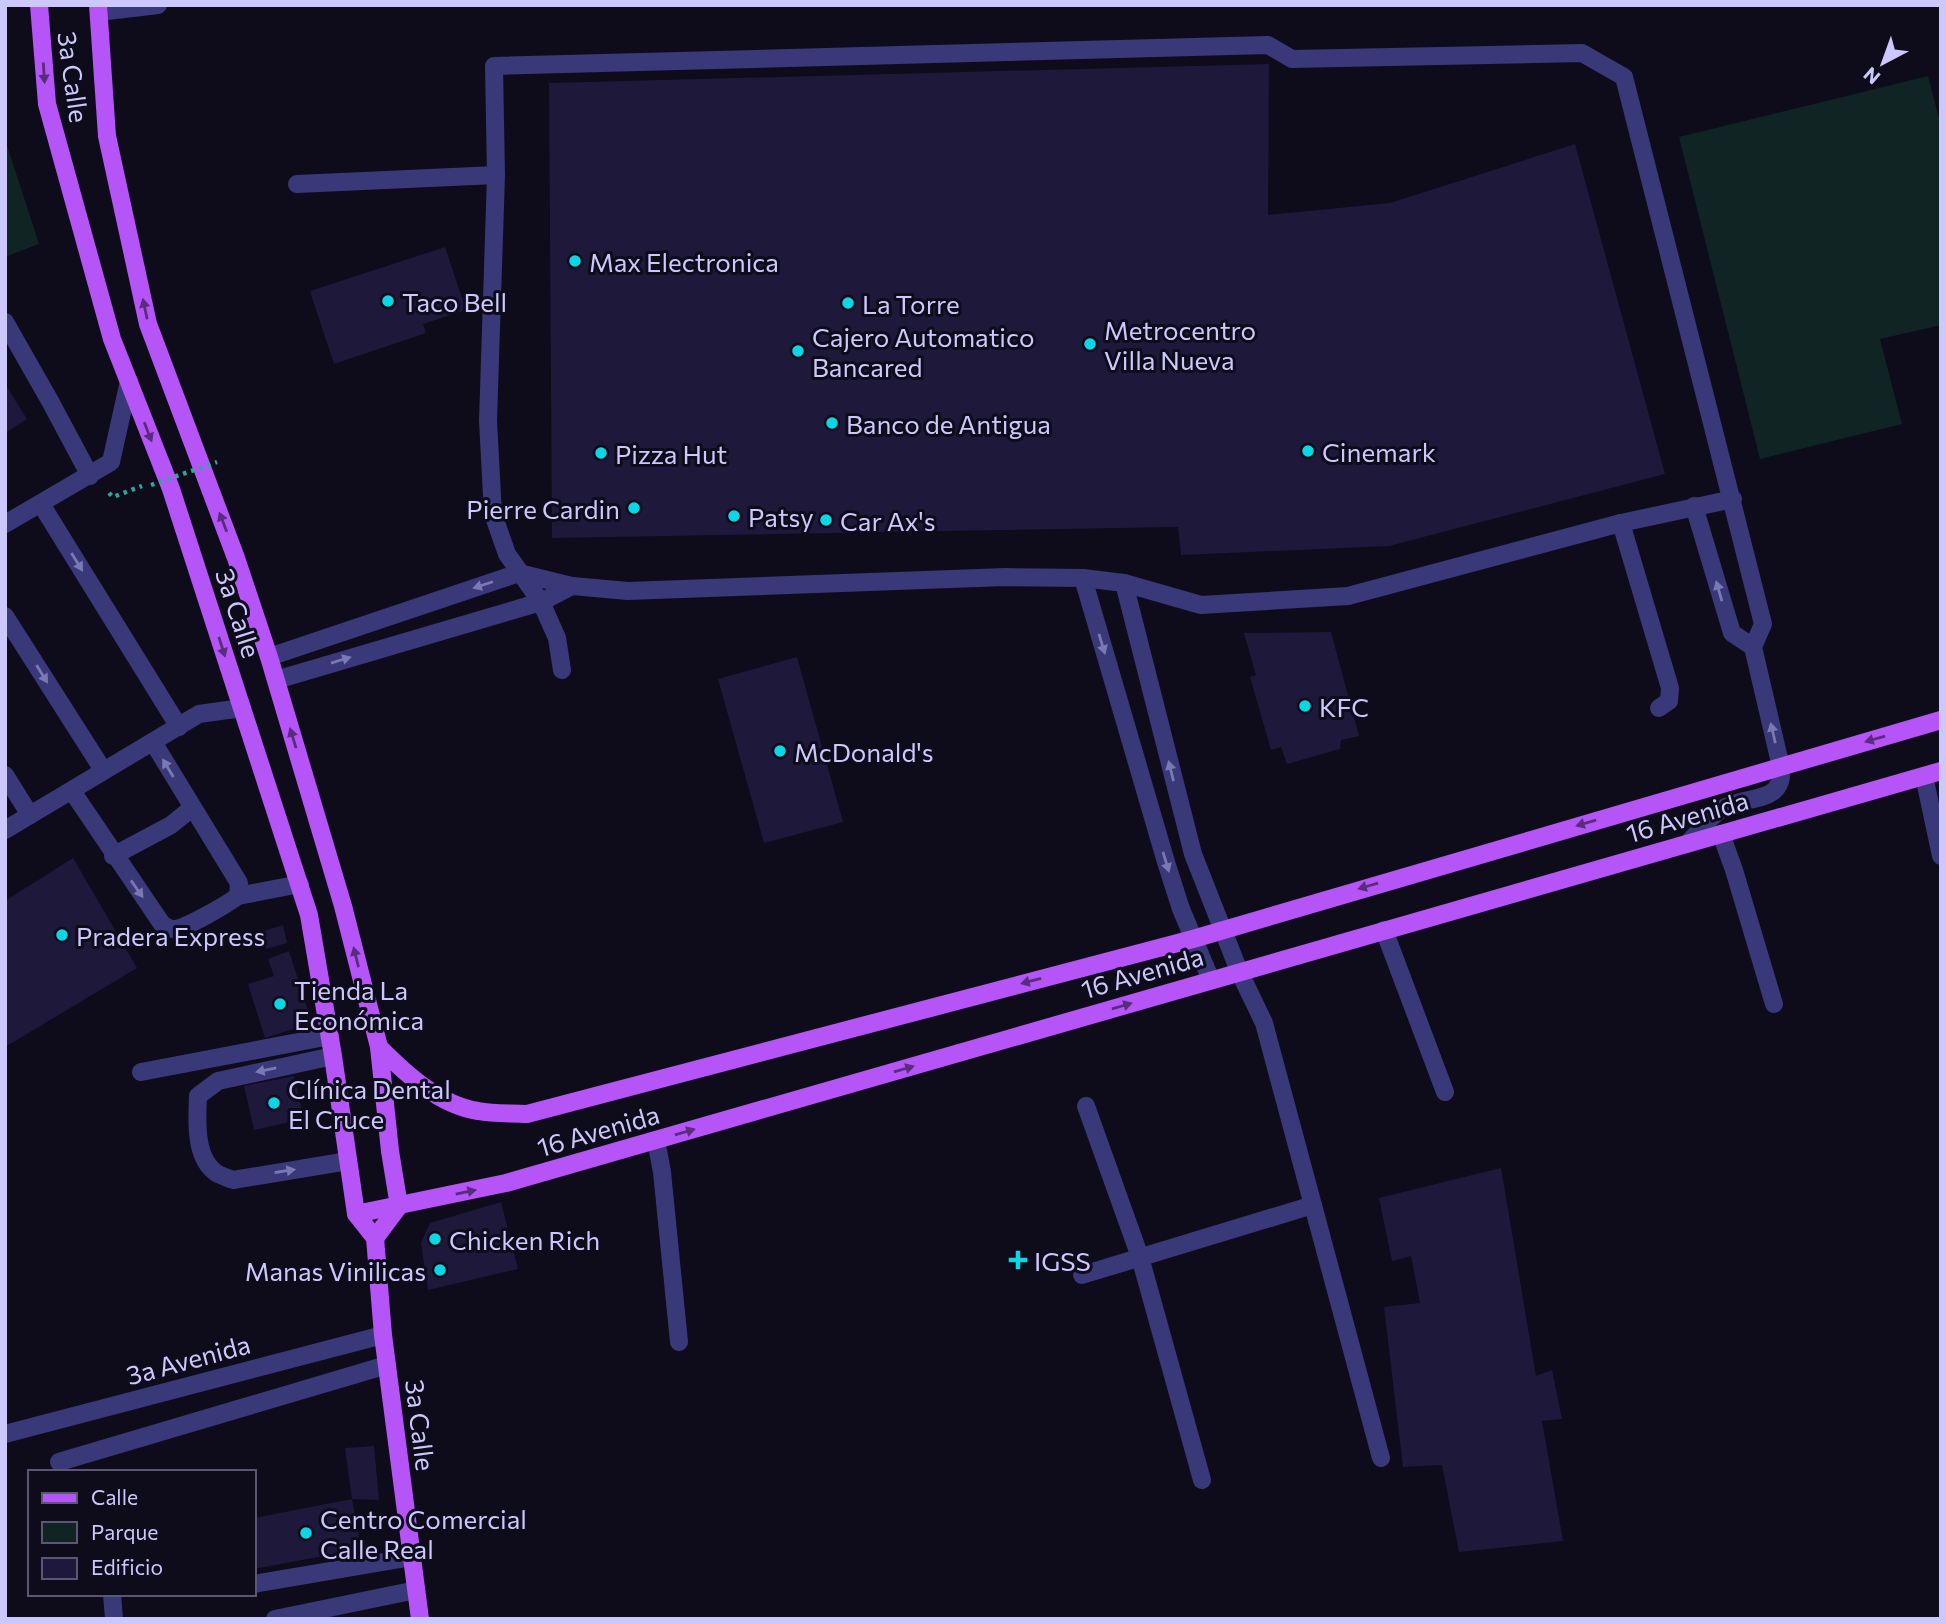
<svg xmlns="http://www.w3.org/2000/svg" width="1946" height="1624" font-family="Commissioner,sans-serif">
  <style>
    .green { fill: #0f2423 }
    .building { fill: #1e183b }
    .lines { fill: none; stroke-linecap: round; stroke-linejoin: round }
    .path { stroke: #31a79c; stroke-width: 4.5; stroke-dasharray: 3.5 5; stroke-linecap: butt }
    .minor { stroke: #393878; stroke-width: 18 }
    .major { stroke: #b554f7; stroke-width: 18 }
    .path-bridge { stroke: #31a79c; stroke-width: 4.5; stroke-dasharray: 3.5 5; stroke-linecap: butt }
    .oneway { fill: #592c7e }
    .oneway2 { fill: #7b79b4 }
    .poi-dot { fill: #0ad7e6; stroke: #0e0b1b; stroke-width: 2.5 }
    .labels { text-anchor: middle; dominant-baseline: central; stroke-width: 6; stroke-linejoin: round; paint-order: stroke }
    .street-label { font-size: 26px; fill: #ccc8fd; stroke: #0e0b1b }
    .poi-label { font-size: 26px; fill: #ccc8fd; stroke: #0e0b1b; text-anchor: start }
  </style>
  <rect width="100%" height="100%" fill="#0e0b1b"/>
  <!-- green -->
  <g class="green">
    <polygon points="1928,76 1941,126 1941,325 1880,339 1902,424 1760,459 1679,137"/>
    <polygon points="5,139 39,244 5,257"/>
  </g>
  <!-- building -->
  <g class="building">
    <polygon points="1269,64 1268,215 1390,203 1575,144 1665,474 1389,546 1181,555 1178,527 552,538 549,83"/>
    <polygon points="445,247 466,310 423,324 426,333 334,364 310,291"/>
    <polygon points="5,384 27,419 5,433"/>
    <polygon points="1331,632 1359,736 1341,740 1340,749 1287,764 1281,747 1271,750 1250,677 1256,675 1244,633"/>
    <polygon points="797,657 843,822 764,843 718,679"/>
    <polygon points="73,858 137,968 5,1047 5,901"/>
    <polygon points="283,925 287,943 266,949 261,932"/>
    <polygon points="289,951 312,1023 265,1038 248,984 274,976 268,959"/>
    <polygon points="294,1076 304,1119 254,1130 244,1086"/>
    <polygon points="1501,1168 1536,1376 1552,1370 1562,1419 1542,1421 1563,1541 1459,1552 1442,1465 1403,1467 1384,1307 1420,1303 1411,1256 1392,1261 1379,1198"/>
    <polygon points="501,1202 518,1269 428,1290 421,1243 430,1223"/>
    <polygon points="374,1446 379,1500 352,1499 345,1448"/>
    <polygon points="352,1499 361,1549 254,1569 254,1518"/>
  </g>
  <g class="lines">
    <!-- path -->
    <polyline class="path" points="109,493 113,497 142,486"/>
    <!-- minor -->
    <g class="minor">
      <polyline points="99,12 158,5"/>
      <polyline points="297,184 496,175"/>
      <polyline points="5,322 50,401 90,476"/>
      <polyline points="41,504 179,727"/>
      <polyline points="1694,506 1732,633 1753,647"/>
      <polyline points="1621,523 1670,688 1669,701 1659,708"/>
      <polyline points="5,524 111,462 129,381"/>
      <polyline points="1083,578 1166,862 1181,909 1211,980"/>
      <polyline points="1124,583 1193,854 1239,971 1264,1023 1381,1458"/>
      <polyline points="5,616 103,770"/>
      <polyline points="269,657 519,573 572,586 628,591 1005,577 1083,578 1124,583 1201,605 1348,596 1621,523 1733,499"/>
      <path d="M562 670 557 638 541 602 507 554 493 514 488 421 496 175 494 66 1268 45 1292 59 1582 53 1624 77 1763 624 1753 647 1781 767C1785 806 1745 794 1722 809 1709 817 1698 833 1687 844"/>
      <polyline points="276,680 541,602 572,586"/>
      <polyline points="5,775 30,815"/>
      <polyline points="1924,776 1941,856"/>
      <path d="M72 791 162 924C166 926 169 929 173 929 184 930 229 903 238 896L239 883 153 742"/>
      <polyline points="5,830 199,714 242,708"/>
      <polyline points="1721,834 1734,870 1774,1004"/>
      <polyline points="113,856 171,825 192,808"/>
      <polyline points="238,896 300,884"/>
      <polyline points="1384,930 1445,1092"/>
      <path d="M333 1056 218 1081 198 1096C197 1120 194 1160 218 1174 222 1176 228 1178 233 1180L348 1161"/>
      <polyline points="141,1072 330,1036"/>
      <polyline points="1086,1106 1140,1257 1202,1480"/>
      <polyline points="656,1140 662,1172 679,1342"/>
      <polyline points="1082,1275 1313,1205"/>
      <polyline points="5,1434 383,1335"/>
      <polyline points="59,1462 387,1365"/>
      <polyline points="254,1584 412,1557"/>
      <polyline points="112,1594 114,1619"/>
      <polyline points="275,1619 416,1590"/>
    </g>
    <!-- major -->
    <g class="major">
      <polyline points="39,5 47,104 112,339 171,489 309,915 333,1056 356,1214 375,1238 383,1335 420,1619"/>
      <polyline points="98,5 107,136 148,324 236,558 269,657 343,906 379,1047 390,1151 399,1206 375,1238"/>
      <path d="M379 1047C406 1074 439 1105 478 1111 494 1114 511 1113 527 1114L1193 939 1941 720"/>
      <polyline points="356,1214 506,1183 1941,771"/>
    </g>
    <!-- path-bridge -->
    <polyline class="path-bridge" points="151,485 217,462"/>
  </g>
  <!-- one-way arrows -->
  <defs><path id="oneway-solid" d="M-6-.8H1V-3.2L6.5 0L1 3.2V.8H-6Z" transform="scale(1.75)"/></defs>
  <g class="oneway">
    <use href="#oneway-solid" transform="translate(44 73) rotate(86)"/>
    <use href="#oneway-solid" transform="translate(145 309) rotate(-102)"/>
    <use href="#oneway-solid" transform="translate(148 432) rotate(69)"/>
    <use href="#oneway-solid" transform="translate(223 522) rotate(-111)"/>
    <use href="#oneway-solid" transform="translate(222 647) rotate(72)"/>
    <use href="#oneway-solid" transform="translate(293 738) rotate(-107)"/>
    <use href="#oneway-solid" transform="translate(1875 739) rotate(164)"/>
    <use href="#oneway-solid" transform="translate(1586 823) rotate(164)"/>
    <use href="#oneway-solid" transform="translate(1368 886) rotate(164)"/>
    <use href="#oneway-solid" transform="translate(356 957) rotate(-104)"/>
    <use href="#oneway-solid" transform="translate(1031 981) rotate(165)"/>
    <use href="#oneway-solid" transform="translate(1122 1006) rotate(-16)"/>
    <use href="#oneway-solid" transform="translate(904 1069) rotate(-16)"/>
    <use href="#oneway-solid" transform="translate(685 1132) rotate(-16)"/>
    <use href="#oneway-solid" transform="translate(466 1192) rotate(-12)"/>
  </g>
  <g class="oneway2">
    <use href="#oneway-solid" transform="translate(77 562) rotate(58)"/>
    <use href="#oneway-solid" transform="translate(483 585) rotate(162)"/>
    <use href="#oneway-solid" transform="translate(1719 591) rotate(-106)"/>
    <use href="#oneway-solid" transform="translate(1102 644) rotate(73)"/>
    <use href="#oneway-solid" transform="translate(341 660) rotate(-17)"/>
    <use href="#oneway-solid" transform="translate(42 674) rotate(58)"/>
    <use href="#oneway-solid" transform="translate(1773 733) rotate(-103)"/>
    <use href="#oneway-solid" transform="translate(168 768) rotate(-121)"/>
    <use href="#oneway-solid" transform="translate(1171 771) rotate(-104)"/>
    <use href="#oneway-solid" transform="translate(1166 862) rotate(73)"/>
    <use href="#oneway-solid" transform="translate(137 889) rotate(55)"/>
    <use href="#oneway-solid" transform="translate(266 1070) rotate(168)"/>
    <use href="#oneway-solid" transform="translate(285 1171) rotate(-9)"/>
  </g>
  <!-- markers -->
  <g class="poi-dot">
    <circle cx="575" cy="261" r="7"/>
    <circle cx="388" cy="301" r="7"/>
    <circle cx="848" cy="303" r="7"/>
    <circle cx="1090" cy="344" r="7"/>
    <circle cx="798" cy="351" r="7"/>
    <circle cx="832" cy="423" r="7"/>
    <circle cx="1308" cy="451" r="7"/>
    <circle cx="601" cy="453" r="7"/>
    <circle cx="634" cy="508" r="7"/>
    <circle cx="734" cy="516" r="7"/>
    <circle cx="826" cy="520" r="7"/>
    <circle cx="1305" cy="706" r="7"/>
    <circle cx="780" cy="751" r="7"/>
    <circle cx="62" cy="935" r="7"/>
    <circle cx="280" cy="1004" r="7"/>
    <circle cx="274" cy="1103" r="7"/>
    <circle cx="435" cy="1239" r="7"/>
    <path d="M1014.5 1249.5h7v7h7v7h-7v7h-7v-7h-7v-7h7z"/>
    <circle cx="440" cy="1270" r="7"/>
    <circle cx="306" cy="1533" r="7"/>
  </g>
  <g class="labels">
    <!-- street labels -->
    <g class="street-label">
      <text transform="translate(74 77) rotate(82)">3a Calle</text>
      <text transform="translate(239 613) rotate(72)">3a Calle</text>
      <text transform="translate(1687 816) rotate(-16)">16 Avenida</text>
      <text transform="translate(1142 972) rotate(-16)">16 Avenida</text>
      <text transform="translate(598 1130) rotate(-16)">16 Avenida</text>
      <text transform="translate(188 1359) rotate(-15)">3a Avenida</text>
      <text transform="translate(421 1425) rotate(83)">3a Calle</text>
    </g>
    <!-- poi labels -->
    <g class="poi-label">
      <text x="589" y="261">Max Electronica</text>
      <text x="402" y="301">Taco Bell</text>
      <text x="862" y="303">La Torre</text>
      <text x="1104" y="329">Metrocentro<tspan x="1104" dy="30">Villa Nueva</tspan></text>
      <text x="812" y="336">Cajero Automatico<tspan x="812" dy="30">Bancared</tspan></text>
      <text x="846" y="423">Banco de Antigua</text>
      <text x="1322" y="451">Cinemark</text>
      <text x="615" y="453">Pizza Hut</text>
      <text x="620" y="508" text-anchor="end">Pierre Cardin</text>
      <text x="748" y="516">Patsy</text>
      <text x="840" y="520">Car Ax's</text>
      <text x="1319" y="706">KFC</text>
      <text x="794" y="751">McDonald's</text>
      <text x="76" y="935">Pradera Express</text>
      <text x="294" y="989">Tienda La<tspan x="294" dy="30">Económica</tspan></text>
      <text x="288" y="1088">Clínica Dental<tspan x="288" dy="30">El Cruce</tspan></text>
      <text x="449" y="1239">Chicken Rich</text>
      <text x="1034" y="1260">IGSS</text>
      <text x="426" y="1270" text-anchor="end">Manas Vinilicas</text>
      <text x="320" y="1518">Centro Comercial<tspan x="320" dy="30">Calle Real</tspan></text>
    </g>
  </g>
  <!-- border -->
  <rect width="1946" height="1624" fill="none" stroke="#ccc8fd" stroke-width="14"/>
  <!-- legend -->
  <rect x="28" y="1470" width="228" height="126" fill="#0e0b1b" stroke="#5a5775" stroke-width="2"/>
  <rect x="42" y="1493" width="35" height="10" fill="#b554f7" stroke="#5a5775" stroke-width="2"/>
  <text x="91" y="1505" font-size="21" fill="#ccc8fd">Calle</text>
  <rect x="42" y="1522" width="35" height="21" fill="#0f2423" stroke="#5a5775" stroke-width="2"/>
  <text x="91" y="1540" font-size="21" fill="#ccc8fd">Parque</text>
  <rect x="42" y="1558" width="35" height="21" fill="#1e183b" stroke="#5a5775" stroke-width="2"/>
  <text x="91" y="1575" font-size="21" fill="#ccc8fd">Edificio</text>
  <!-- north arrow -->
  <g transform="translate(1883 63) rotate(221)" stroke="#0e0b1b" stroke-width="5" paint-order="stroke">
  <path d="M0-5L12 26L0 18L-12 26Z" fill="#ccc8fd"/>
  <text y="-10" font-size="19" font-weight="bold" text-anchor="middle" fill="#ccc8fd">N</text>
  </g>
</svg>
